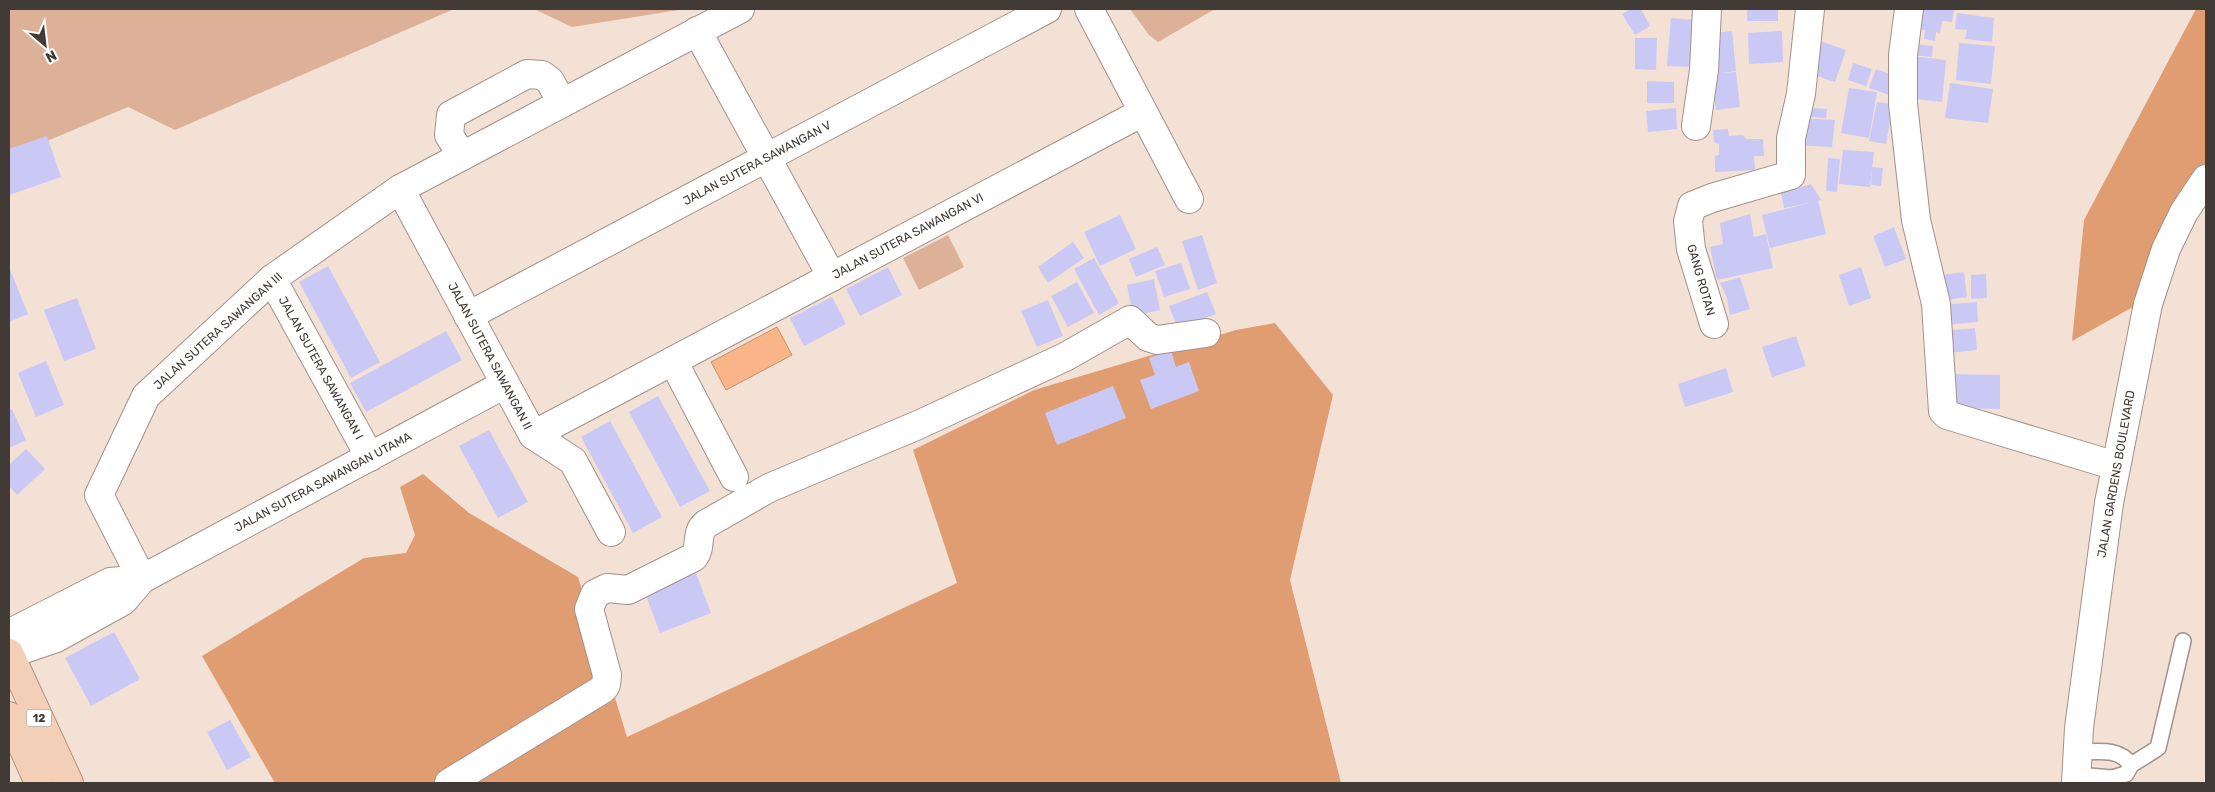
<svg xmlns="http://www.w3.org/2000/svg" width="2215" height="792" font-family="Rubik,sans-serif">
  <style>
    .green { fill: #dcb197 }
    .forest { fill: #e19d72 }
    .water { fill: #f9b488; stroke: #c28f6f }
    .building { fill: #cac9f5 }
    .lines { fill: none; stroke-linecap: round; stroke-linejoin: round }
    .service-casing { stroke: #a29188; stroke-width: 18 }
    .minor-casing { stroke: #a29188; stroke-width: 30 }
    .trunk-casing { stroke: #b4937e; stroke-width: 30 }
    .service { stroke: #fff; stroke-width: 15 }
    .minor { stroke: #fff; stroke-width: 28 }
    .trunk { stroke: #f4cfb8; stroke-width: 28 }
    .labels { text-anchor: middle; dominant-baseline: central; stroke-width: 4; stroke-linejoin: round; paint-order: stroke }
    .shield { fill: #fff; stroke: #7a7572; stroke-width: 1 }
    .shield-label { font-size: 11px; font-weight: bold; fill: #413a35 }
    .street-label { font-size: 12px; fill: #413a35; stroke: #fff }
  </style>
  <rect width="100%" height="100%" fill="#f3e1d6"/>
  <!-- green -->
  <g class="green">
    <polygon points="9,9 454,9 175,130 128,107 9,157"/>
    <polygon points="534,9 685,9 572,27"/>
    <polygon points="1130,9 1215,9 1158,42 1149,35"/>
    <polygon points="948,235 964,267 919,290 903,258"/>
  </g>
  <!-- forest -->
  <g class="forest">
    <polygon points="2196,9 2206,9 2206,167 2140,303 2072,341 2084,220"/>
    <polygon points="1275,323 1333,395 1290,580 1341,783 275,783 202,656 364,558 406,553 415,535 400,487 423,474 469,513 578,577 627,737 957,583 913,450 1034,390 1236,330"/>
  </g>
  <!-- water -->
  <polygon class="water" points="777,327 792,355 726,390 711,362"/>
  <!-- building -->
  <g class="building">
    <polygon points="1631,9 1641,9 1650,26 1635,35 1622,14"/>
    <rect x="1747" y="9" width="31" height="12"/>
    <polygon points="1915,9 1954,9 1952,22 1942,21 1940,33 1936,32 1935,41 1924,39 1925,30 1916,29"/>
    <polygon points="1957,13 1994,18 1992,42 1965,39 1967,30 1955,29"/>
    <polygon points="1671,18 1696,20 1692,67 1667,66"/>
    <polygon points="1732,31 1736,71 1721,73 1736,72 1740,107 1716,110 1707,34"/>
    <polygon points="1782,31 1783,62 1749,64 1748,33"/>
    <polygon points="1635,38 1657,38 1656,70 1635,69"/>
    <polygon points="1817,40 1846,50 1835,82 1805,72"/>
    <polygon points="1959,43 1995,46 1991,84 1956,80"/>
    <polygon points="1913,44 1933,46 1932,57 1912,55"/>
    <polygon points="1911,56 1946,60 1942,102 1906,98"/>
    <polygon points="1853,63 1872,69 1866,86 1848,80"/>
    <polygon points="1876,69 1898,77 1892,96 1869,88"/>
    <polygon points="1647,81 1674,82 1674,103 1647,103"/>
    <polygon points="1950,83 1993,89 1988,123 1945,118"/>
    <polygon points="1849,88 1877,92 1869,138 1841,133"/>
    <polygon points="1877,102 1893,104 1886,144 1869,141"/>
    <polygon points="1799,107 1827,109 1826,118 1798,116"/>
    <polygon points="1676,108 1677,129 1648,132 1646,111"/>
    <polygon points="1797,118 1835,120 1832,147 1795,145"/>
    <polygon points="1728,129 1729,136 1743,135 1746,139 1763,139 1764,156 1754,156 1755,170 1715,172 1715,156 1719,155 1719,144 1714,142 1713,130"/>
    <polygon points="47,136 61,177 9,195 9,149"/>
    <polygon points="1843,150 1874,152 1870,187 1839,184"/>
    <polygon points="1828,158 1840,159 1837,192 1826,191"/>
    <polygon points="1872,167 1883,168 1881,186 1871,185"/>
    <polygon points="1811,184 1821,200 1818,201 1826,234 1770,248 1762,215 1809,203 1784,208 1781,193"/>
    <polygon points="1750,214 1754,237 1766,234 1773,268 1717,280 1710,247 1723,244 1720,223"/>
    <polygon points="1120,215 1136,249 1100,266 1084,232"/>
    <polygon points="1894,227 1906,259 1885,267 1873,236"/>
    <polygon points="1202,235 1217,283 1198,290 1182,241"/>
    <polygon points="1073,242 1084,258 1048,283 1038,267"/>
    <polygon points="1157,247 1165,265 1136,277 1129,259"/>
    <polygon points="1094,258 1119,303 1099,315 1074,269"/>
    <polygon points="1181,263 1190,289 1164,297 1155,271"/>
    <polygon points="328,266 380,362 351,378 299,282"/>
    <polygon points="9,267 28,314 9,322"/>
    <polygon points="888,267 902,295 860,316 846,289"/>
    <polygon points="1861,267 1871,298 1849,306 1839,275"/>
    <polygon points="1964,272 1967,297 1944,300 1941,275"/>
    <polygon points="1986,274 1987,298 1971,299 1971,275"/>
    <polygon points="1740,277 1750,309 1730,315 1727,298 1720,283"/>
    <polygon points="1154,279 1160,310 1133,316 1127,285"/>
    <polygon points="1077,282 1094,313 1068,327 1051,296"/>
    <polygon points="1207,292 1216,314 1178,329 1169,306"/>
    <polygon points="832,297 846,324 804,346 790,318"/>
    <polygon points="77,298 96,349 64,361 44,310"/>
    <polygon points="1048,300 1063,336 1037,347 1021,311"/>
    <polygon points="1977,302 1978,322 1944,325 1941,305"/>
    <polygon points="1975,328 1977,350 1947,353 1945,331"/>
    <polygon points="446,331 462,360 366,412 350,383"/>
    <polygon points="1796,336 1806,366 1772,377 1762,347"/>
    <polygon points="1171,351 1176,367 1189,362 1199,391 1151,409 1140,380 1155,375 1149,358"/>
    <polygon points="46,361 64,405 36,417 18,373"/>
    <polygon points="1726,368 1733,392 1685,407 1678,384"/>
    <polygon points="1950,374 2000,375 2000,409 1950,408"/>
    <polygon points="1113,386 1126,418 1057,445 1045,413"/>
    <polygon points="658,396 710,491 680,507 629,412"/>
    <polygon points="12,409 26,440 9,448 9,410"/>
    <polygon points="610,421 662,517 633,533 581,437"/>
    <polygon points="489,430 528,502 498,518 459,446"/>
    <polygon points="26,449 45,469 17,495 9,486 9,465"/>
    <polygon points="696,573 711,613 660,633 645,593"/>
    <polygon points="114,632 140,679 91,706 65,658"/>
    <polygon points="230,720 251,757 227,770 207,732"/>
  </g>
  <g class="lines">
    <!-- service casing -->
    <g class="service-casing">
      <g id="service">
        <path d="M2078 752C2097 752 2119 747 2131 765"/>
        <polyline points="2077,775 2112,778 2126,774 2131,765 2158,748 2183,641"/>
      </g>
    </g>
    <!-- minor casing -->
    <g class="minor-casing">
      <g id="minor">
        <polyline points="1089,9 1189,199"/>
        <polyline points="1909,9 1903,55 1903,104 1916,220 1936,304 1943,411 1947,415 2116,466"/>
        <polyline points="697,31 832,277"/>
        <polyline points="1696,126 1704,70 1707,9"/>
        <polyline points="462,156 449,135 451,115 527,74 542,75 550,81 562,103"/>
        <polyline points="400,189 533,435 573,461 611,532"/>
        <polyline points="272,279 370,457"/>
        <polyline points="468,316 1047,9"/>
        <polyline points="1714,324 1691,249 1688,221 1692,206 1712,198 1791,175 1791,138 1801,94 1810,9"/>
        <polyline points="673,361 734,477"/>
        <polyline points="533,435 1143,112"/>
        <polyline points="142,579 99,495 146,396 272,279 400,189 740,9"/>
        <polyline points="9,636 16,630 110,582 142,579"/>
        <polyline points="9,643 24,649 56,638 123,601 142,579 505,384"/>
        <path d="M449 783 603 689 606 685 607 675 589 609 595 594 607 588 628 590 694 557C702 547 695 532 706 524L769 488 918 425 1065 357 1130 320 1148 337 1157 340 1206 333"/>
        <polyline points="2076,783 2079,728 2109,503 2148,304 2166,249 2184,212 2206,179"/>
      </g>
    </g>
    <!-- trunk casing -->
    <g class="trunk-casing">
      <g id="trunk">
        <polyline points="9,653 69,783"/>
        <polyline points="9,716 39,783"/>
      </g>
    </g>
    <!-- service -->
    <use href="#service" class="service"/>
    <!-- minor -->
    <use href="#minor" class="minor"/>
    <!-- trunk -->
    <use href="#trunk" class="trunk"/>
  </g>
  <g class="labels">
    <!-- shield labels -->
    <rect class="shield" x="26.5" y="709.5" width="25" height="17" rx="4"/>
    <g class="shield-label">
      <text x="39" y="718">12</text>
    </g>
    <!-- street labels -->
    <g class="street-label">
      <text transform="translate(757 163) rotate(-28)">JALAN SUTERA SAWANGAN V</text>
      <text transform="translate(908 236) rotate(-28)">JALAN SUTERA SAWANGAN VI</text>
      <text transform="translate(1701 280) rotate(74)">GANG ROTAN</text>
      <text transform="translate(218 331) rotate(-42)">JALAN SUTERA SAWANGAN III</text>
      <text transform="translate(490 356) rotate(62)">JALAN SUTERA SAWANGAN II</text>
      <text transform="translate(321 368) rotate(61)">JALAN SUTERA SAWANGAN I</text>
      <text transform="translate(2116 474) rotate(-80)">JALAN GARDENS BOULEVARD</text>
      <text transform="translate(323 482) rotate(-28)">JALAN SUTERA SAWANGAN UTAMA</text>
    </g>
  </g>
  <!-- border -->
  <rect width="2215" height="792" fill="none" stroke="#413a35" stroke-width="20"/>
  <!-- north arrow -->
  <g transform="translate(45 45) rotate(152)" stroke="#ffffff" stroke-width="4" paint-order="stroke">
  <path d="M0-4L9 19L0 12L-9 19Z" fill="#413a35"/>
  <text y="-8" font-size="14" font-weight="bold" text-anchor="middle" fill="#413a35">N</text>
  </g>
</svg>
